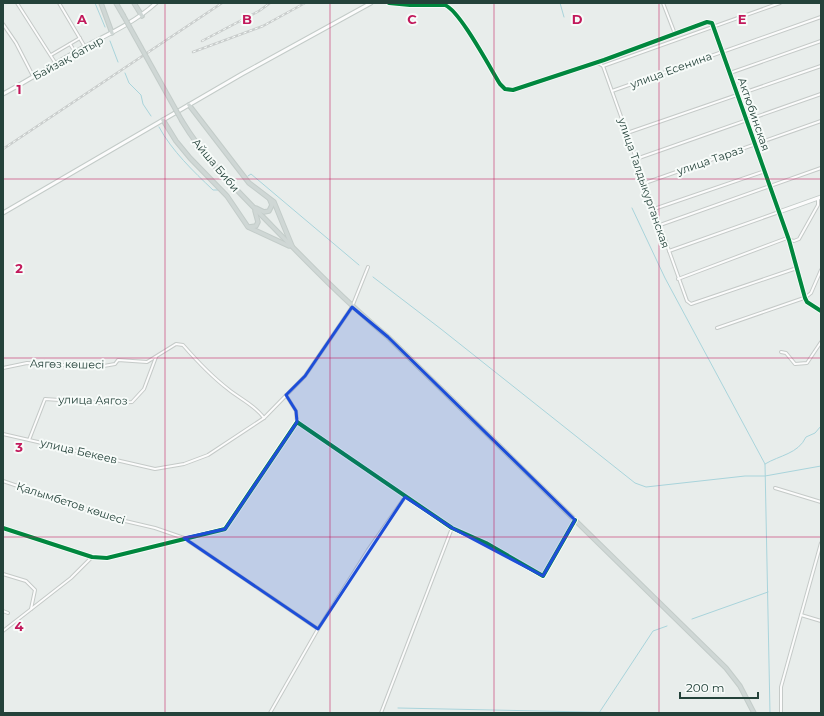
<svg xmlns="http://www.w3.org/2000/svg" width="824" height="716" font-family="Montserrat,sans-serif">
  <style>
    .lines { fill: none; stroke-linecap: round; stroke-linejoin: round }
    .stream { stroke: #a9d4db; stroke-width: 1 }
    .street-casing { stroke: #c5cac8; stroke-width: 4 }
    .secondary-casing { stroke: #c3cbc8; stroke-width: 5 }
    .primary-casing { stroke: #c3ccc9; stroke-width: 5.5 }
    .street { stroke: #fcfcfc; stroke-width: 2 }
    .secondary { stroke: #fcfcfc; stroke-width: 3 }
    .primary { stroke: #cfd7d5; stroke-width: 3.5 }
    .rail-casing { stroke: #c9cdcc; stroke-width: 2.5 }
    .rail { stroke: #f7fbf9; stroke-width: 1; stroke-dasharray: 3; stroke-linecap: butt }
    .primary-bridge-casing { stroke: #c3ccc9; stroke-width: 5.5; stroke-linecap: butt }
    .primary-bridge { stroke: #cfd7d5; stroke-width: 3.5 }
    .cycleway-casing { stroke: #f7fbf9; stroke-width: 6 }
    .cycleway { stroke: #00873e; stroke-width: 4 }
    .marked { fill: #1d4ed8; fill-opacity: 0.2; stroke: #1d4ed8; stroke-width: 3; stroke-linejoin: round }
    .grid { fill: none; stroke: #c2185b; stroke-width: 1; stroke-opacity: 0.55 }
    .labels { text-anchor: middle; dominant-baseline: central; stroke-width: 4; stroke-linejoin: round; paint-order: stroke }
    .street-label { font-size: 11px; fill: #24423a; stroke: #f7fbf9 }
    .grid-label { font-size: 13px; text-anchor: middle; font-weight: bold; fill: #c2185b; stroke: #f7fbf9; stroke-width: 4; stroke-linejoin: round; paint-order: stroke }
  </style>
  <rect width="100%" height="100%" fill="#e8edeb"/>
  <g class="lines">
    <!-- stream -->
    <g class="stream">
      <polyline points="95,3 105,27"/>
      <polyline points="560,3 564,17"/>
      <polyline points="110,41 118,62"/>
      <polyline points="125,73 129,83 141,95 143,104 151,116"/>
      <path d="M159 127C172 151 193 171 213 190H218"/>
      <polyline points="248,176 251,174 359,265"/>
      <polyline points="632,208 665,278 765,464 770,713"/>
      <polyline points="373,277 441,329 635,483 646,487 745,476 765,476 821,466"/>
      <path d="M765 464C780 455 798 454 806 437L815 433 821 426"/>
      <polyline points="692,619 768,592"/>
      <polyline points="398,708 634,713"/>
      <polyline points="599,713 653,631 667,626"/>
    </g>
    <!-- street casing -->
    <g class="street-casing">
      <g id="street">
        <polyline points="17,3 56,64"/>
        <polyline points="59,3 85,47"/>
        <polyline points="663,3 675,34"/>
        <polyline points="3,24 16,43 33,76"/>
        <polyline points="70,44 75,52"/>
        <polyline points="51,55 80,38"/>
        <polyline points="598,63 603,66 687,301 691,304 797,268"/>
        <polyline points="603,66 780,3"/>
        <polyline points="730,73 821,41"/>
        <polyline points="612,91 821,17"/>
        <polyline points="627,133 821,66"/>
        <polyline points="636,159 821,94"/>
        <polyline points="645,183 821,121"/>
        <polyline points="654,209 765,171"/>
        <polyline points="660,225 821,168"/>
        <polyline points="790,240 794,241 799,239 818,205 818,198"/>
        <polyline points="669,251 779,212"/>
        <polyline points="678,279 787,238"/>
        <polyline points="806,297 811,293 821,270"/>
        <polyline points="717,328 804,298"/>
        <polyline points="781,352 786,353 795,364 807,363 821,342"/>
        <path d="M3 368 27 363 98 367 115 364 118 360 147 362 176 344 183 345C197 361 211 376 228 389 240 399 255 405 264 418"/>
        <polyline points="286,395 296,411 297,422"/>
        <polyline points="3,434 155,469 184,464 208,455 264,418 305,376 352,307 368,267"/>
        <polyline points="29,440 45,399 103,403 132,402 144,389 156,357"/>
        <polyline points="3,481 108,517 155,528 184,538 318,629"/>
        <polyline points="775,488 821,502"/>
        <polyline points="3,528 92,557 107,558 225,529 297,422 452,528 486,543 543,576 575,520"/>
        <polyline points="3,574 26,581 35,590 31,609"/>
        <polyline points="3,611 8,613"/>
        <polyline points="801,615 821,621"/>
        <polyline points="3,631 71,578 92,557"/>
        <polyline points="270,713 318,629 368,550 405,497"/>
        <polyline points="381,713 452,528"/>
        <polyline points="781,713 781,687 821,543"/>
      </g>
    </g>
    <!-- secondary casing -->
    <g class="secondary-casing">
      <g id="secondary">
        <path d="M389 3 410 5H445C460 11 490 68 500 84L505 89 513 90 604 60 707 22 712 23 789 240 805 298 807 302 821 311"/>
        <path d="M3 94C31 79 58 61 86 46 111 33 135 22 156 3"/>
        <polyline points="779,212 821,197"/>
        <polyline points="3,213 242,74 371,3"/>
      </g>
    </g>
    <!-- primary casing -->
    <g class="primary-casing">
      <g id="primary">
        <polyline points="101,3 112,33"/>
        <polyline points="116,3 123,15"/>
        <polyline points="134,3 142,16"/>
        <polyline points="189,105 249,183 274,202 292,246"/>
        <polyline points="163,120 176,141 190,158 227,196 248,227 289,246"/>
        <path d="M182 121C206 161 239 192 271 225 309 264 346 302 388 337L726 668 740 686 754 713"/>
        <polyline points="256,208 264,212 269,211 272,205 270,200"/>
        <polyline points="249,227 256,226 258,222 255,211"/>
      </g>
    </g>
    <!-- street -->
    <use href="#street" class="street"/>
    <!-- secondary -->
    <use href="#secondary" class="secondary"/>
    <!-- primary -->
    <use href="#primary" class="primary"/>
    <!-- rail casing -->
    <g class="rail-casing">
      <g id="rail">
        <polyline points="202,41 259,11 270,3"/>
        <polyline points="193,52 263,26 305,3"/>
        <polyline points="3,149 222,3"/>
      </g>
    </g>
    <!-- rail -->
    <use href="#rail" class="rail"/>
    <!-- primary-bridge casing -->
    <g class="primary-bridge-casing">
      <polyline id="primary-bridge" points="123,15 182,121"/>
    </g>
    <!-- primary-bridge -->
    <use href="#primary-bridge" class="primary-bridge"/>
    <!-- cycleway casing -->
    <g class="cycleway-casing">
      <g id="cycleway">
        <path d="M389 3 410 5H445C460 11 490 68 500 84L505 89 513 90 604 60 707 22 712 23 789 240 805 298 807 302 821 311"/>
        <polyline points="3,528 92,557 107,558 225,529 297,422 452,528 486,543 543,576 575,520"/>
      </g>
    </g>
    <!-- cycleway -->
    <use href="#cycleway" class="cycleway"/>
  </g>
  <!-- marked area -->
  <path class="marked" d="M352 307 388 337 575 520 543 576 452 528 405 497 318 629 184 538 225 529 297 422 296 411 286 395 305 376Z"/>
  <!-- grid -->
  <path class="grid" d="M165 3V713M330 3V713M494 3V713M659 3V713M3 179H821M3 358H821M3 537H821"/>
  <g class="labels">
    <!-- street labels -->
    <g class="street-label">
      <text transform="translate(68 58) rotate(-29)">Байзақ батыр</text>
      <text transform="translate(671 70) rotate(-20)">улица Есенина</text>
      <text transform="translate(754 114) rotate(71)">Актюбинская</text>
      <text transform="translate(710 160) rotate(-19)">улица Тараз</text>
      <text transform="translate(216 165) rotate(50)">Айша Биби</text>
      <text transform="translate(644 183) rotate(71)">улица Талдыкурганская</text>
      <text transform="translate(67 364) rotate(1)">Аягөз көшесі</text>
      <text transform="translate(93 400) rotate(1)">улица Аягоз</text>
      <text transform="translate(79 451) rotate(13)">улица Бекеев</text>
      <text transform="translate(71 503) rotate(18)">Қалымбетов көшесі</text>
    </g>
  </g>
  <g class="grid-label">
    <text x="82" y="24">A</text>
    <text x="247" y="24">B</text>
    <text x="412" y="24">C</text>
    <text x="577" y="24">D</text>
    <text x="742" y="24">E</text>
    <text x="19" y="94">1</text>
    <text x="19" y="273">2</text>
    <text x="19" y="452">3</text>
    <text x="19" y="631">4</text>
  </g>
  <!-- border -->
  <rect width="824" height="716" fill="none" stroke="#24423a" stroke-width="8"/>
  <!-- scale -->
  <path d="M680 692v6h78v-6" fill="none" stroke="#24423a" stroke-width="2"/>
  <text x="686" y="692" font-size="12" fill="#24423a" stroke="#f7fbf9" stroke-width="3" paint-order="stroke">200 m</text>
</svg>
